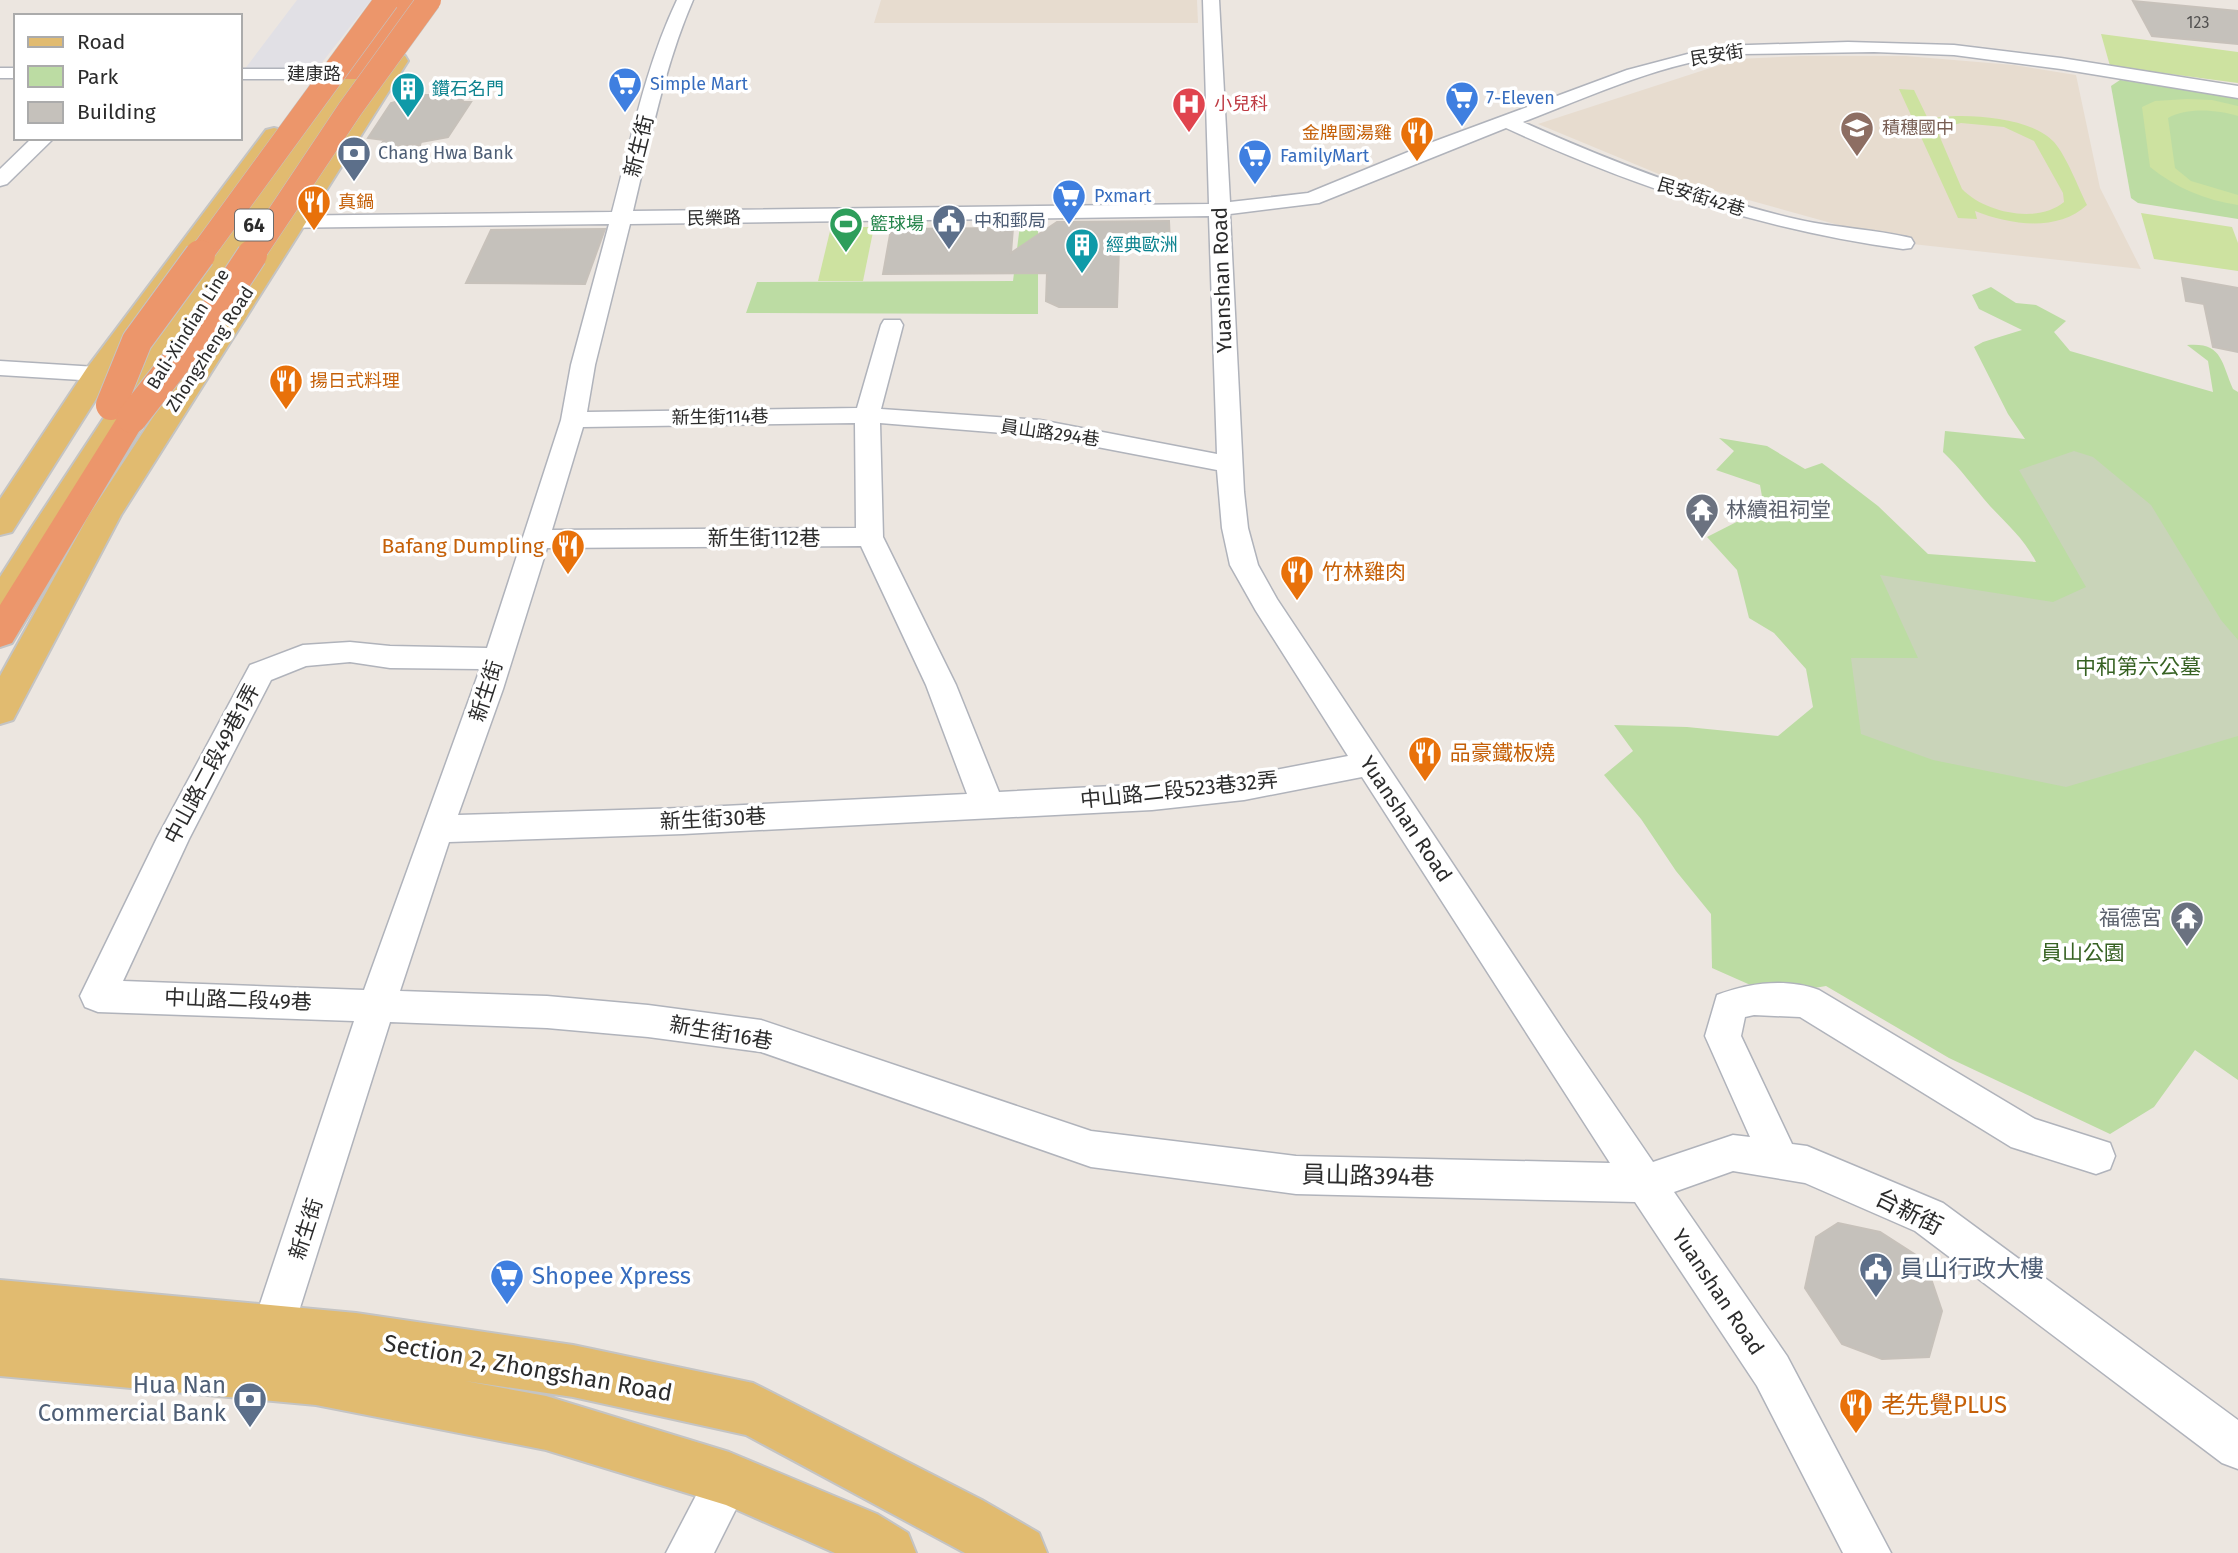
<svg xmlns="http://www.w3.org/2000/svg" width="2238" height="1553" font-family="'Fira Sans','Noto Sans TC',sans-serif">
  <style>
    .industrial { fill: #e1e0e5 }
    .education { fill: #e7dccf }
    .green { fill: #bcdca3 }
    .cemetery { fill: #c9d4b9 }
    .pitch { fill: #cde2a0; fill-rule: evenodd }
    .building { fill: #c5c1bb; stroke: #c7c1ba; stroke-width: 2 }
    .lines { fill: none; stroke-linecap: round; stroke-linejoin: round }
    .minor-casing { stroke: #b0b3bb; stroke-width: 3 }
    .major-casing { stroke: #c4c4c4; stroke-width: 4 }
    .highway-casing { stroke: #c4c4c4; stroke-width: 4 }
    .minor { fill: #fff; fill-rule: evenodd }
    .major { fill: #e1bb70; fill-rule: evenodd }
    .highway { fill: #ec966b; fill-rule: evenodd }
    .highway-bridge-far1-casing { stroke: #c4c4c4; stroke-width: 25; stroke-linecap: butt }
    .highway-bridge-casing { stroke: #c4c4c4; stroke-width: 32; stroke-linecap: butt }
    .highway-bridge-far1 { stroke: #ec966b; stroke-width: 24 }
    .highway-bridge { stroke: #ec966b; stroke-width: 30 }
    .labels { text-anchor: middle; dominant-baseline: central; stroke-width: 7; stroke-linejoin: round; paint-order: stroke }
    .far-number-label { font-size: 16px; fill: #525150 }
    .far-street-label { font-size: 18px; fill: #2c2c2c; stroke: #fff }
    .far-shop-label { font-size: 18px; fill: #366cbe; stroke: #fff; text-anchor: start }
    .far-culture-label { font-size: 18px; fill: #0d838f; stroke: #fff; text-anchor: start }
    .far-health-label { font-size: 18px; fill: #be3a42; stroke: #fff; text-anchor: start }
    .far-education-label { font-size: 18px; fill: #785e54; stroke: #fff; text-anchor: start }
    .far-food-label { font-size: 18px; fill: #c56008; stroke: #fff; text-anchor: start }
    .far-service-label { font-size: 18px; fill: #4e5e75; stroke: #fff; text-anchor: start }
    .far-leisure-label { font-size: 18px; fill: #27864d; stroke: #fff; text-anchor: start }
    .shield { fill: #fff; stroke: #6b6b6b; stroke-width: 2 }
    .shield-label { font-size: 19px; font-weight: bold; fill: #2c2c2c }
    .street-label { font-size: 21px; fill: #2c2c2c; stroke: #fff }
    .worship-label { font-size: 21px; fill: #5b616d; stroke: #fff; text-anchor: start }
    .food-label { font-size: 21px; fill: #c56008; stroke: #fff; text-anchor: start }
    .park-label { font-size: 21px; fill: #376223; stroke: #fff }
    .near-street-label { font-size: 24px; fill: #2c2c2c; stroke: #fff }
    .near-service-label { font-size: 24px; fill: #4e5e75; stroke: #fff; text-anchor: start }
    .near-shop-label { font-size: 24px; fill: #366cbe; stroke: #fff; text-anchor: start }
    .near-food-label { font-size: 24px; fill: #c56008; stroke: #fff; text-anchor: start }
  </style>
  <rect width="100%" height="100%" fill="#ece6e0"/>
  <!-- industrial -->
  <polygon class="industrial" points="297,0 371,0 317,69 244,70"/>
  <!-- education -->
  <g class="education">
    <polygon points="881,0 1197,0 1198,23 874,23"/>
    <polygon points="1801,56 1906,56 2014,65 2076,75 2100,188 2141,269 1903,243 1666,177 1538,124 1738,59"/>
  </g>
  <!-- green -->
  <g class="green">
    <polygon points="2120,80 2238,97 2238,219 2138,203 2131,198 2111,86"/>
    <polygon points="1020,225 1038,225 1038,314 746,313 757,282 1013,281"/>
    <path d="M1991 287 2016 303 2036 305 2066 321 2054 332 2070 351 2213 392 2208 361 2187 345C2222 342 2221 361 2233 389L2238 392V1080L2195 1050 2154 1107 2110 1134 1949 1058 1826 986 1773 995 1712 968 1711 914 1676 871 1641 819 1604 775 1633 751 1614 725 1687 727 1778 736 1813 707 1806 669 1774 633 1749 618 1737 570 1707 537 1764 508 1760 485 1716 470 1734 451 1719 438 1767 446 1805 469 1822 463 1878 506 1928 554 2036 562C2025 540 2007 524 1990 506 1974 488 1961 469 1943 452L1945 431 2025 439 2008 414 1974 347 1983 342 2022 330 1979 309 1972 295Z"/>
  </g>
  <!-- cemetery -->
  <polygon class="cemetery" points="2074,451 2093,457 2151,505 2221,620 2238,640 2238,736 2066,787 1933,760 1861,734 1851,658 1918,658 1880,575 2053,602 2086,587 2019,470"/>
  <!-- pitch -->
  <g class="pitch">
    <polygon points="2101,34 2238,52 2238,83 2110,66"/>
    <path d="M1899 89 1914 90 1928 119C1959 112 2031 116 2054 142 2067 157 2078 187 2087 205 2058 232 2010 225 1975 211L1977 219 1958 218ZM1961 123 2004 127 2034 141 2063 193 2064 202C2038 224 1985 213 1962 189L1939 135 1941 128Z"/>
    <path d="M2187 99 2212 100 2238 106V116C2217 110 2188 107 2168 118L2175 168 2191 181 2238 195V205C2205 200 2176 188 2150 167L2142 107 2155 101Z"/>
    <polygon points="2141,213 2232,227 2238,243 2238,271 2154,259"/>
    <polygon points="831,227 874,227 863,281 818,281"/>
  </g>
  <!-- building -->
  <g class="building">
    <polygon points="2133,1 2238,11 2238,44 2152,36"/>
    <polygon points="421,95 449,95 447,97 463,100 461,102 471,102 448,137 421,142 420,145 389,146 391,143 382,143 384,140 368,138 391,103"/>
    <polygon points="1169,221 1170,244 1153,244 1153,249 1119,249 1117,307 1059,307 1046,301 1047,273 883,274 891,229 1013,228 1011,253 1057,222"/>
    <polygon points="605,229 585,284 466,283 491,230"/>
    <polygon points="2182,278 2238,288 2238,352 2213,347 2204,304 2186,301"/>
    <polygon points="1838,1223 1880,1232 1925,1261 1942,1311 1929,1357 1882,1359 1842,1344 1805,1288 1816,1237"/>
  </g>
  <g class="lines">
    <!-- minor casing -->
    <g class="minor-casing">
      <g id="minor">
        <path d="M677 0H693C664 67 650 141 633 211L1209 204 1203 0H1219L1230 202 1308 193 1430 143 1627 70 1718 46 1848 42 1954 45 2061 58 2238 86V98L2061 69 1954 55 1874 52 1741 54C1666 61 1593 95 1523 122 1612 162 1704 198 1800 220 1836 228 1874 229 1911 238L1914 243 1911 248 1903 249C1763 230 1634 187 1506 128L1319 203 1230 214 1244 492 1248 528 1258 565 1277 599 1565 1033 1653 1162 1733 1135 1750 1137 1705 1036 1717 995C1749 983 1786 978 1819 990L2035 1119 2110 1143 2115 1156 2110 1169 2096 1174 2011 1147 1800 1017 1754 1015 1745 1017 1741 1036 1792 1144 1807 1146 1943 1203 2238 1420V1469L2222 1463 1915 1231 1805 1183 1733 1171 1674 1192 1787 1356 1891 1553H1843L1757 1386 1635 1202 1296 1194 1091 1167 761 1052 648 1037 547 1028 390 1022 288 1346 282 1361 267 1367 252 1361 246 1346 354 1021 98 1012 85 1007 80 996 157 838 250 665 303 645 350 642 390 646 487 648 561 420 571 365 609 224 266 228 259 226 255 222 259 218 266 216 612 212C631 141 645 67 677 0ZM1209 216 1217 454 1040 420 881 409 903 325 900 320H884L881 325 857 408 587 412 595 365 630 224ZM855 423 856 528 552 530 583 427ZM880 423 1040 436 1217 470 1222 528 1230 565 1256 611 1348 756 1244 776 1152 784 999 792 956 685 883 537ZM861 546 926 685 967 794 683 808 458 815 503 689 547 548ZM350 662 390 668 480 669 364 990 123 981 189 839 271 680 306 666ZM1362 777 1610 1163 1296 1156 1091 1131 761 1020 648 1005 547 996 400 991 449 842 683 834 1152 810 1244 800Z"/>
        <rect x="0" y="68" width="16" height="10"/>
        <polygon points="240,69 361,69 370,74 361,79 240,79"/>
        <polygon points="32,138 54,138 7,184 0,186 0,169"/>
        <polygon points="0,361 97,367 105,369 109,374 105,379 97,381 0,375"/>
        <polygon points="729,1457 745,1463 751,1479 714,1553 666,1553 713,1463"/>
      </g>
    </g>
    <!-- major casing -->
    <g class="major-casing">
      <g id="major">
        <polygon points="397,54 405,56 408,61 121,515 13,720 0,724 0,676 89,515 386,61 389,56"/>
        <polygon points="351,67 359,69 362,74 142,403 12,614 0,617 0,577 30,530 157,337 343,69"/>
        <polygon points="274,128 282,130 286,135 110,377 12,532 0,535 0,499 87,368 266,130"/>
        <polygon points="0,1280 356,1313 573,1345 753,1383 982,1500 1039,1533 1047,1553 965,1553 746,1435 573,1397 465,1381 546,1396 729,1452 877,1514 908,1533 916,1553 835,1553 726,1505 546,1450 316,1405 0,1376"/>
      </g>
    </g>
    <!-- highway casing -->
    <g class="highway-casing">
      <g id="highway">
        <polygon points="396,0 417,0 359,79 343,79 340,74"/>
        <polygon points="132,409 143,411 147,418 12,643 0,647 0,605 117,418 121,411"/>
      </g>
    </g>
    <!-- minor -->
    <use href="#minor" class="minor"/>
    <!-- major -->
    <use href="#major" class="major"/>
    <!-- highway -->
    <use href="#highway" class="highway"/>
    <!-- highway-bridge-far1 casing -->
    <g class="highway-bridge-far1-casing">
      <g id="highway-bridge-far1">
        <polyline points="199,257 387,0"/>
        <polyline points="251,257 350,109 429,0"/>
      </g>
    </g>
    <!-- highway-bridge casing -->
    <g class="highway-bridge-casing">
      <g id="highway-bridge">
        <polyline points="111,405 137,341 200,255"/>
        <polyline points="132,418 211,317 252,255"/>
      </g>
    </g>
    <!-- highway-bridge-far1 -->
    <use href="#highway-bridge-far1" class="highway-bridge-far1"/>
    <!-- highway-bridge -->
    <use href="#highway-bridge" class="highway-bridge"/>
  </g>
  <!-- icons -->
  <defs>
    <g id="supermarket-pin" transform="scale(1.75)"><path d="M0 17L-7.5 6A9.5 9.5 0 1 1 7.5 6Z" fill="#3f7fe0" stroke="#fff"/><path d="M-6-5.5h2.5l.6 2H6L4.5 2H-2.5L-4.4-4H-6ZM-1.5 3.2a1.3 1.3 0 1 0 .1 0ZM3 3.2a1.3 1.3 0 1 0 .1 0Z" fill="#fff"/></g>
    <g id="building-pin" transform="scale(1.75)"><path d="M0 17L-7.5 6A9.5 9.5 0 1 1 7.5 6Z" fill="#0f9aa8" stroke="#fff"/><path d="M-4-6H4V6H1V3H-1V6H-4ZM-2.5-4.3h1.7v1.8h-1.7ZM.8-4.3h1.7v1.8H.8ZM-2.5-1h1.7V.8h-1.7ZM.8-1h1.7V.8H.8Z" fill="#fff"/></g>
    <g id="hospital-pin" transform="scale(1.75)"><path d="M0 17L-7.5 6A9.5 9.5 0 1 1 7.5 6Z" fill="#e0444e" stroke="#fff"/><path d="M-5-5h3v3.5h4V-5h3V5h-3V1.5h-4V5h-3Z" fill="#fff"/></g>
    <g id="school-pin" transform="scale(1.75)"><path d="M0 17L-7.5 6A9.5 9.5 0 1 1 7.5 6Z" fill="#8d6e63" stroke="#fff"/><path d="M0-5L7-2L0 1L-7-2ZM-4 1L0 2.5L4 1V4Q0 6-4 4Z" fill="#fff"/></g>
    <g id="restaurant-pin" transform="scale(1.75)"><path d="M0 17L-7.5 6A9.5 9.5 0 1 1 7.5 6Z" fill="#e8710a" stroke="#fff"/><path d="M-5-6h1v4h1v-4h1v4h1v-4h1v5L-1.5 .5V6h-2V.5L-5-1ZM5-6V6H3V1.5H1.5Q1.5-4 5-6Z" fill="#fff"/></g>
    <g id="bank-pin" transform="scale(1.75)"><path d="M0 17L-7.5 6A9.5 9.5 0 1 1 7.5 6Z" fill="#5c6f8a" stroke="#fff"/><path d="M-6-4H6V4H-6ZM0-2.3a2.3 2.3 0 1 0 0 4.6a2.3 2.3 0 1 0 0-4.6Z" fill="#fff"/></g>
    <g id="civic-pin" transform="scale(1.75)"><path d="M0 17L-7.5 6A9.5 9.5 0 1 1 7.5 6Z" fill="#5c6f8a" stroke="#fff"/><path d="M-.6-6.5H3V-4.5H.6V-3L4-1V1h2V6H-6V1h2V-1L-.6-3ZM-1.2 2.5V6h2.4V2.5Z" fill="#fff"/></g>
    <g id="stadium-pin" transform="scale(1.75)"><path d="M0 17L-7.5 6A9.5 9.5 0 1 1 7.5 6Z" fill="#2e9e5b" stroke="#fff"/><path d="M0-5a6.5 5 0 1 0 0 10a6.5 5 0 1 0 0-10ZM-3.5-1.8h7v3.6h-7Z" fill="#fff"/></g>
    <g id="temple-pin" transform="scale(1.75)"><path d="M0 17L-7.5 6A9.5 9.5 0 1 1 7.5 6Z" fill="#6b7280" stroke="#fff"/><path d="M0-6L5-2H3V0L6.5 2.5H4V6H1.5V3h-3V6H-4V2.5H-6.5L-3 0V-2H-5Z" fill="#fff"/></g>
  </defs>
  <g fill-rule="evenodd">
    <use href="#supermarket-pin" x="625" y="84"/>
    <use href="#building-pin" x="408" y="89"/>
    <use href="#supermarket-pin" x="1462" y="98"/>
    <use href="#hospital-pin" x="1189" y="104"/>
    <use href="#school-pin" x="1857" y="128"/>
    <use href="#restaurant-pin" x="1417" y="133"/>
    <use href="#bank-pin" x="354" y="153"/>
    <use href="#supermarket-pin" x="1255" y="156"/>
    <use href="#supermarket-pin" x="1069" y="196"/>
    <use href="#restaurant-pin" x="314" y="202"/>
    <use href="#civic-pin" x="949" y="221"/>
    <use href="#stadium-pin" x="846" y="224"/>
    <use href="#building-pin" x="1082" y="245"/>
    <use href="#restaurant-pin" x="286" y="381"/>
    <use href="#temple-pin" x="1702" y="510"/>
    <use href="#restaurant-pin" x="568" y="546"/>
    <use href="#restaurant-pin" x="1297" y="572"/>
    <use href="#restaurant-pin" x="1425" y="753"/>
    <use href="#temple-pin" x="2187" y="918"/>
    <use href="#civic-pin" x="1876" y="1269"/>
    <use href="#supermarket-pin" x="507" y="1276"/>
    <use href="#bank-pin" x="250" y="1399"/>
    <use href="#restaurant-pin" x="1856" y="1405"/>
  </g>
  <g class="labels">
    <!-- far-number labels -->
    <g class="far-number-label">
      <text x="2198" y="22">123</text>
    </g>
    <!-- far-street labels -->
    <g class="far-street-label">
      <text transform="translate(1717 55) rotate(-9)">民安街</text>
      <text x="314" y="74">建康路</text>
      <text transform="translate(1701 197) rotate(17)">民安街42巷</text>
      <text transform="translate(714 218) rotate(-1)">民樂路</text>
      <text transform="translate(188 329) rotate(-58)">Bali-Xindian Line</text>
      <text transform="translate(210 349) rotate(-57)">Zhongzheng Road</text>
      <text transform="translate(720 417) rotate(-1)">新生街114巷</text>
      <text transform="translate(1050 433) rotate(8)">員山路294巷</text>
    </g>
    <!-- far-shop labels -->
    <g class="far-shop-label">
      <text x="650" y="84">Simple Mart</text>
      <text x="1486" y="98">7-Eleven</text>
      <text x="1280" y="156">FamilyMart</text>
      <text x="1094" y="196">Pxmart</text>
    </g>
    <!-- far-culture labels -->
    <g class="far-culture-label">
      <text x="432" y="89">鑽石名門</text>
      <text x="1106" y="245">經典歐洲</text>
    </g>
    <!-- far-health labels -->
    <g class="far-health-label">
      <text x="1214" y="104">小兒科</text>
    </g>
    <!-- far-education labels -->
    <g class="far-education-label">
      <text x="1882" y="128">積穗國中</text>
    </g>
    <!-- far-food labels -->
    <g class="far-food-label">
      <text x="1392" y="133" text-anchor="end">金牌國湯雞</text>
      <text x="338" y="202">真鍋</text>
      <text x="310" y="381">揚日式料理</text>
    </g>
    <!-- far-service labels -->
    <g class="far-service-label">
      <text x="378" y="153">Chang Hwa Bank</text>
      <text x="974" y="221">中和郵局</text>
    </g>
    <!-- far-leisure labels -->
    <g class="far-leisure-label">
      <text x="870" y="224">籃球場</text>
    </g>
    <!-- shield labels -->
    <rect class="shield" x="235" y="209.5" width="38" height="31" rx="5"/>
    <g class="shield-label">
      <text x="254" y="225">64</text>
    </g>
    <!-- street labels -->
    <g class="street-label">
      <text transform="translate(639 146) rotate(-76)">新生街</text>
      <text transform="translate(1222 280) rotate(-92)">Yuanshan Road</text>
      <text x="764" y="538">新生街112巷</text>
      <text transform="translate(486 691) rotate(-72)">新生街</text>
      <text transform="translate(212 764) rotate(-62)">中山路二段49巷1弄</text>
      <text transform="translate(1179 790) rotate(-6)">中山路二段523巷32弄</text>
      <text transform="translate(713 819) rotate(-3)">新生街30巷</text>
      <text transform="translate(1406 819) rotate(56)">Yuanshan Road</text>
      <text transform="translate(238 1000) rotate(2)">中山路二段49巷</text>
      <text transform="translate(721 1033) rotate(10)">新生街16巷</text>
      <text transform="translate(306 1229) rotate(-72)">新生街</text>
      <text transform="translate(1718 1292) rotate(56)">Yuanshan Road</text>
    </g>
    <!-- worship labels -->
    <g class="worship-label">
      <text x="1726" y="510">林續祖祠堂</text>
      <text x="2162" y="918" text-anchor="end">福德宮</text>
    </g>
    <!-- food labels -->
    <g class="food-label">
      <text x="544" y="546" text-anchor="end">Bafang Dumpling</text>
      <text x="1322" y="572">竹林雞肉</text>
      <text x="1450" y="753">品豪鐵板燒</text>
    </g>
    <!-- park labels -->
    <g class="park-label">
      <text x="2138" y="667">中和第六公墓</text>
      <text x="2083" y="953">員山公園</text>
    </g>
    <!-- near-street labels -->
    <g class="near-street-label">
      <text transform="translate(1368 1176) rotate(1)">員山路394巷</text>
      <text transform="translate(1909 1212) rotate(27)">台新街</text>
      <text transform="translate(528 1368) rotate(10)">Section 2, Zhongshan Road</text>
    </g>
    <!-- near-service labels -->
    <g class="near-service-label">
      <text x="1900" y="1269">員山行政大樓</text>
      <text x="226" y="1385" text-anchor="end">Hua Nan<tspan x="226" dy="28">Commercial Bank</tspan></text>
    </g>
    <!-- near-shop labels -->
    <g class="near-shop-label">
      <text x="532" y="1276">Shopee Xpress</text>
    </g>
    <!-- near-food labels -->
    <g class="near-food-label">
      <text x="1881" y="1405">老先覺PLUS</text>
    </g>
  </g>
  <!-- legend -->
  <rect x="14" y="14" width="228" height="126" fill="#ffffff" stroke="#ababab" stroke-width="2"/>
  <rect x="28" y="37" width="35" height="10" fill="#e1bb70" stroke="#ababab" stroke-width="2"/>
  <text x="77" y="49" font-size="21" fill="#2c2c2c">Road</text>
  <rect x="28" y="66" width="35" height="21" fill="#bcdca3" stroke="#ababab" stroke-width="2"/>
  <text x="77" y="84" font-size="21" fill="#2c2c2c">Park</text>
  <rect x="28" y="102" width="35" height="21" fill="#c5c1bb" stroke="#ababab" stroke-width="2"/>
  <text x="77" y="119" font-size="21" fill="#2c2c2c">Building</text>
</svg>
